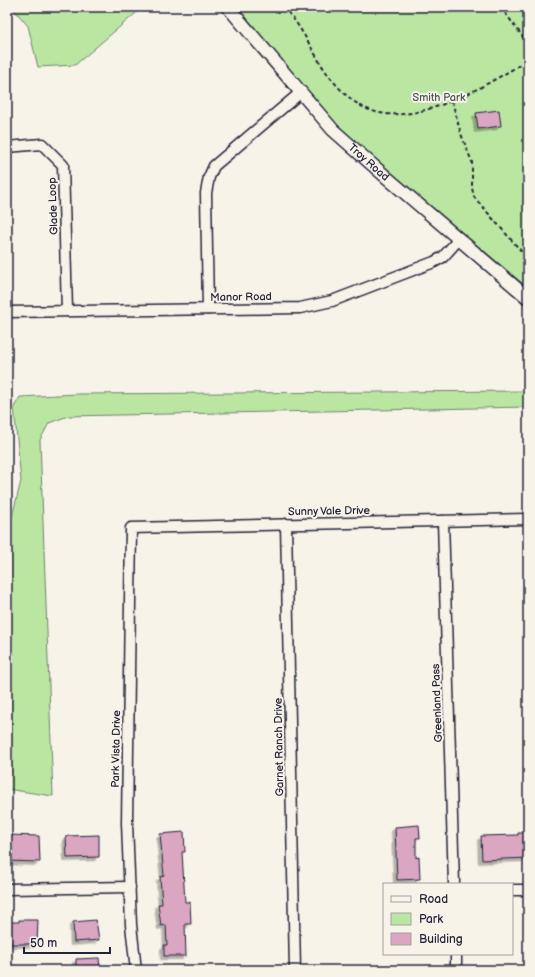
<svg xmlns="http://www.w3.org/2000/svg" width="535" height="977" font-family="'Balsamiq Sans',sans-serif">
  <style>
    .green { fill: #bbe6a2; stroke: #6e846e }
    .building { fill: #daa6c1; stroke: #22223b; filter: url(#shadow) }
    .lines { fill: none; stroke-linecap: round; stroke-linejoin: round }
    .minor-casing { stroke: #22223b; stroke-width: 13 }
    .tertiary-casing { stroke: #22223b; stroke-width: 15 }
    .path { stroke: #22223b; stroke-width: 2; stroke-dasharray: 4 3; stroke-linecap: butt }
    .minor { stroke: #f7f3e8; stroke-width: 10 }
    .tertiary { stroke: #f7f3e8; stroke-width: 12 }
    .labels { text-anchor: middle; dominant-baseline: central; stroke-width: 4; stroke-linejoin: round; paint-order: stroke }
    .park-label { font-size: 11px; fill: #485355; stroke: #f7f3e8 }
    .street-label { font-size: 11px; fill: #22223b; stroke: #f7f3e8 }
  </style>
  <defs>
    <filter id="shadow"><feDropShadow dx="-3.5" dy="3.5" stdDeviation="0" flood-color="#0004"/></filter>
  </defs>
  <rect width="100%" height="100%" fill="#f7f3e8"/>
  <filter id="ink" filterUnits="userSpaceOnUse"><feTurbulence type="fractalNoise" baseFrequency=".025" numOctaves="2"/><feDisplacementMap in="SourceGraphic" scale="8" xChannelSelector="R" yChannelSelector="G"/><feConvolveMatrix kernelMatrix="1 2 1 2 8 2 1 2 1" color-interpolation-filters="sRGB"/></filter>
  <g filter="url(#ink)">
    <!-- green -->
    <g class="green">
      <polygon points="12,7 143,7 75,65 38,67 28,26"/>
      <polygon points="235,7 528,7 528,288 327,118"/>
      <polygon points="528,391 528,407 68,416 49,423 40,440 53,796 7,789 7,528 10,525 21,481 14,407 20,397 78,394"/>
    </g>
    <!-- building -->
    <g class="building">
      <polygon points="499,110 501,126 478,129 476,113"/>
      <polygon points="419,825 420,838 416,838 416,858 419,857 420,879 397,880 395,827"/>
      <polygon points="184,832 185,852 182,852 185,902 190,902 191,924 185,924 186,956 164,956 164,945 167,945 166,925 161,926 158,904 162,904 160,877 164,876 160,834"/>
      <polygon points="518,833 528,833 528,858 482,860 481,836 518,835"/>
      <polygon points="7,835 39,836 40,862 7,861"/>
      <polygon points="99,835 99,857 67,858 66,836"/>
      <polygon points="19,920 38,920 37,944 7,944 7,922 19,922"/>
      <polygon points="96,920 99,940 74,942 73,922"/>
      <polygon points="99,958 100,970 76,970 76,959"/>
    </g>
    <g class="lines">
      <!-- minor casing -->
      <g class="minor-casing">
        <g id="minor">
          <polyline points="7,147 42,144 63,165 67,311"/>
          <polyline points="208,309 206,193 209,177 214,166 300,93"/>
          <polyline points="7,312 300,308 332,301 434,262 443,257 459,239"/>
          <polyline points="443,521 454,884"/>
          <polyline points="286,524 295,970"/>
          <polyline points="7,889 130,887"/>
          <polyline points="512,890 528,890"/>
          <polyline points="456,954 456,970"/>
          <polyline points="136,970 131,925 127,823 131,528 528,519"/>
        </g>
      </g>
      <!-- tertiary casing -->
      <g class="tertiary-casing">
        <g id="tertiary">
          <path id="s1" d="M228 7 333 130 385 176 528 298"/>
        </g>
      </g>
      <!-- path -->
      <g class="path">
        <path d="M283 7C306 30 314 59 334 82 343 93 354 103 367 109 415 130 488 84 528 60"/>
        <polyline points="501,7 528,44"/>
        <polyline points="452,101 461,134 472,162 472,188 474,197 528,259"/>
      </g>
      <!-- minor -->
      <use href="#minor" class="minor"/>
      <!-- tertiary -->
      <use href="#tertiary" class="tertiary"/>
    </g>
  </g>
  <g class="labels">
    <!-- park labels -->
    <g class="park-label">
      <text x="439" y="97">Smith Park</text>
    </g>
    <!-- street labels -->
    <g class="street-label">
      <text stroke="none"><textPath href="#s1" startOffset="210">Troy Road</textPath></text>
      <text transform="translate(53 206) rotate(-92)">Glade Loop</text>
      <text transform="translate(241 297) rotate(-1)">Manor Road</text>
      <text transform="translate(329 511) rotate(-1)">Sunny Vale Drive</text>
      <text transform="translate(437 703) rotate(-92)">Greenland Pass</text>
      <text transform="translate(279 747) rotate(-91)">Garnet Ranch Drive</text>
      <text transform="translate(116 749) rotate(-89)">Park Vista Drive</text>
    </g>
  </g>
  <!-- margin -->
  <rect width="535" height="977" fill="none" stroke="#f7f3e8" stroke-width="24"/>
  <rect x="12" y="12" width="511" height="953" fill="none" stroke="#22223b" stroke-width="1.5" filter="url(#ink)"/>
  <!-- legend -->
  <rect x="383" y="883" width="130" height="72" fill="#f7f3e8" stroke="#a29fa3"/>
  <rect x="391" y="896" width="20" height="6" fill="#f7f3e8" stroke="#a29fa3"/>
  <text x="419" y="903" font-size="12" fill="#22223b">Road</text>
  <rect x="391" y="913" width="20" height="12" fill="#bbe6a2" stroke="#a29fa3"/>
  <text x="419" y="923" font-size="12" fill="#22223b">Park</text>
  <rect x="391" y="933" width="20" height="12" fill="#daa6c1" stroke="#a29fa3"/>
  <text x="419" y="943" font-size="12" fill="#22223b">Building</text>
  <!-- scale -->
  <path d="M24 947v6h86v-6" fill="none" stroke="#22223b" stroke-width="2"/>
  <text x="30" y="947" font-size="12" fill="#22223b" stroke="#f7f3e8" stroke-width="3" paint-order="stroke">50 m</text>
</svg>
